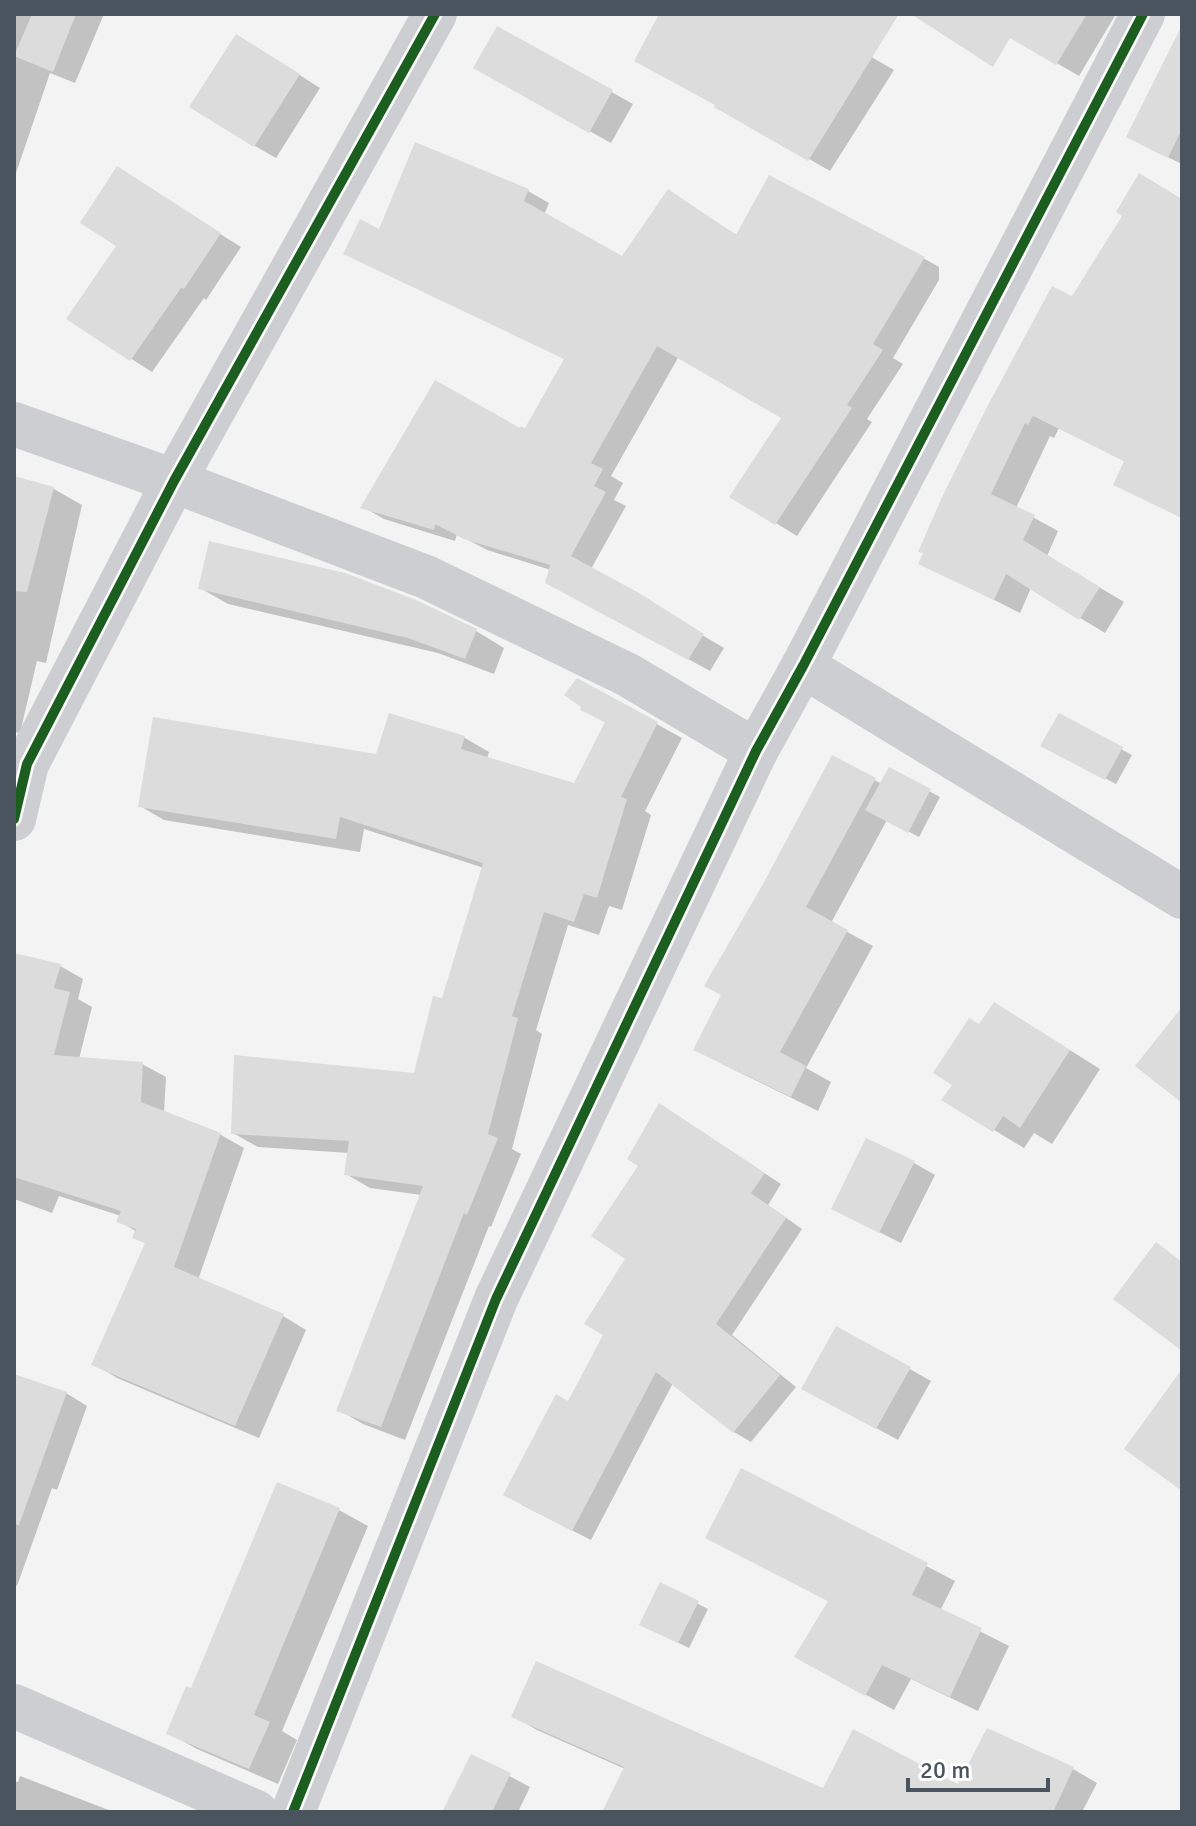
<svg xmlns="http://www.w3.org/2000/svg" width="1196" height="1826" font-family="Signika,sans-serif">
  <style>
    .shadow { fill: #0003 }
    .building { fill: #dcdcdd }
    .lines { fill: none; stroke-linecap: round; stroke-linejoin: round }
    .minor { stroke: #cdced1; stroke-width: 44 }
    .cycleway-casing { stroke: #fff; stroke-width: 15 }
    .cycleway { stroke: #1b5e20; stroke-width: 10 }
  </style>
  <rect width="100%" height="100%" fill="#f3f3f3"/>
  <!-- shadow -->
  <g class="shadow">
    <polygon points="14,14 104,14 75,83 50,73 14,179"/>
    <polygon points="661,14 797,14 894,70 830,171 717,106"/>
    <polygon points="1026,14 1116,14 1079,76 1012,37"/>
    <polygon points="497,28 633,104 611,143 497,80"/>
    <polygon points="257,48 320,88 276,158 255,146"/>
    <polygon points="1182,113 1182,164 1150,149"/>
    <polygon points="137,182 241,247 206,300 204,298 152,372 69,319 119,245"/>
    <polygon points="528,191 549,203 544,215 622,259 668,191 738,236 918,255 939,267 939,280 893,358 903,364 867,419 872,422 797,536 732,496 783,417 679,356 611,476 623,483 614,500 626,506 591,569 724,648 710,671 569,594 551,570 487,550 457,534 455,541 384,519 363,507 526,430 566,360 380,231"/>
    <polygon points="1182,201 1182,518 1116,484 1126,462 1059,428 1054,438 1050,436 1016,508 1058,531 1047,556 1124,602 1105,633 1031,588 1020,613 921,563 1073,299"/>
    <polygon points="14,479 54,489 82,505 46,663 37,661 20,733 14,732"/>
    <polygon points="200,588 476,631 504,648 494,674 438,653 228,604"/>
    <polygon points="577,680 682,738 645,811 651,815 622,910 609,906 599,935 568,925 536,1030 542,1034 512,1149 521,1154 491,1227 489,1226 405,1440 363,1424 339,1410 422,1195 370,1188 346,1174 349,1153 258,1147 233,1133 415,1075 443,1001 484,868 364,829 360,852 164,820 140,806 378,757 391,716 465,738 489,752 487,759 575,785 606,723 582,709"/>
    <polygon points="1059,716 1132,755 1116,784 1053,751"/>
    <polygon points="833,758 882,784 890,770 940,797 919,837 887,820 831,923 873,946 806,1068 831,1082 818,1111 722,1064"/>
    <polygon points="14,955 60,966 83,979 78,999 92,1007 79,1059 142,1064 166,1077 164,1113 221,1135 244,1148 198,1280 283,1316 306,1330 259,1438 117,1378 94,1364 147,1244 135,1238 137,1232 119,1221 121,1216 59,1196 52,1213 14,1199"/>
    <polygon points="1025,1022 1100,1069 1052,1144 1034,1133 1024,1148 994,1130 955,1084"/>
    <polygon points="677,1116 781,1184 768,1205 802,1229 732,1335 796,1387 751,1442 734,1432 673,1383 591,1540 522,1505 569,1403 606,1335 628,1258"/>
    <polygon points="914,1163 935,1175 901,1243 855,1220"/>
    <polygon points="837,1328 931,1381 898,1440 825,1400"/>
    <polygon points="14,1376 66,1393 87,1406 57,1490 52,1488 17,1586 14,1585"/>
    <polygon points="742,1470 955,1581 940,1611 1009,1646 978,1711 911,1679 894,1710 824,1672 830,1602 707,1538"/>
    <polygon points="339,1510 368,1526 282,1731 297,1740 278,1784 197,1749 168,1733 192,1691"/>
    <polygon points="661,1585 708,1609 689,1648 652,1630"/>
    <polygon points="513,1716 824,1791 959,1787 988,1731 1073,1769 1097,1783 1082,1812 604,1812 625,1769 537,1730"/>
    <polygon points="472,1756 530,1787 518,1812 444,1812"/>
    <polygon points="20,1776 114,1812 14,1812 14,1781 18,1782"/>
  </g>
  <!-- building -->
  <g class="building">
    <polygon points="32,14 76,14 53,72 14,56"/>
    <polygon points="659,14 899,14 808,161 714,107 715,105 634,61"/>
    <polygon points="911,14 1087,14 1056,65 1010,38 993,67"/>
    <polygon points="1182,25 1182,129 1168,158 1126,137"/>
    <polygon points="497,26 613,90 589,133 473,68"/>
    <polygon points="236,34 300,74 254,147 189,107"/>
    <polygon points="415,142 529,189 524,201 622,256 668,189 736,235 769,175 925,257 873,344 883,350 847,405 852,408 775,525 729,497 781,418 657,346 591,463 603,469 594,486 606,492 571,556 639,593 704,634 688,660 545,583 550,565 464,539 435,524 434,530 360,508 435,380 520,428 521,426 525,428 564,359 343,254 360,219 379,229"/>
    <polygon points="117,166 221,233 184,289 181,288 130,361 66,319 116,246 80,223"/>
    <polygon points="1139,173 1182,199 1182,518 1113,485 1124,461 1033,416 1028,425 1025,423 991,494 1035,515 1023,540 1100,587 1079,620 1006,574 994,600 918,564 923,553 918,552 943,495 986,409 1052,286 1072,296 1122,216 1116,212"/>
    <polygon points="14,476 54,487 27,592 14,591"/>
    <polygon points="209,541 345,573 416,600 477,629 465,659 408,638 198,589"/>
    <polygon points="577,678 658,722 621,797 627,799 597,898 584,894 574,922 544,912 512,1016 518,1018 488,1134 498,1138 467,1215 464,1213 381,1427 336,1411 423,1186 344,1175 349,1141 231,1134 234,1055 414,1073 433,996 442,998 483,863 340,817 336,839 138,807 153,717 376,754 389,713 465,736 461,749 574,783 605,722 580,710 581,707 564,695"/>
    <polygon points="1059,713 1123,747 1105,780 1040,746"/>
    <polygon points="832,755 876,778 806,907 848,930 780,1052 806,1066 791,1097 693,1050 721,995 704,986 763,884"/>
    <polygon points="889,767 931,789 908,833 865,810"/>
    <polygon points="14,953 61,964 54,988 70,992 54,1055 143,1062 141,1102 221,1133 174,1267 284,1314 235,1426 91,1365 145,1243 132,1238 136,1229 116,1222 121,1211 14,1177"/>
    <polygon points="994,1002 1070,1050 1020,1128 1003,1116 993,1132 941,1100 952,1085 933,1073 969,1018 979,1024"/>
    <polygon points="1182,1007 1182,1103 1135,1066"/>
    <polygon points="659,1103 765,1173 751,1193 786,1218 716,1324 780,1375 733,1433 656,1372 572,1531 503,1495 556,1394 568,1401 603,1335 584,1324 625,1259 591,1236 638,1166 627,1159"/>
    <polygon points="866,1138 915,1161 879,1233 831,1209"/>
    <polygon points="1156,1242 1182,1262 1182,1351 1113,1299"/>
    <polygon points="836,1326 911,1367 876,1429 801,1389"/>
    <polygon points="1182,1369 1182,1491 1124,1449"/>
    <polygon points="14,1374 67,1392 19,1525 14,1524"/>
    <polygon points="741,1468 928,1563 912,1595 982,1628 950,1697 882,1665 865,1696 794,1657 828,1601 705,1538"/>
    <polygon points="277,1482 340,1508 254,1715 270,1722 249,1769 166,1734 186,1686 191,1688"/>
    <polygon points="660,1582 699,1601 678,1643 639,1625"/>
    <polygon points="536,1661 823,1788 853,1729 958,1784 987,1728 1074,1767 1053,1812 602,1812 624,1767 511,1717"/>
    <polygon points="471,1754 511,1773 492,1812 442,1812"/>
  </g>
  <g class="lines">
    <!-- minor -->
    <g class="minor">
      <polyline points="14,424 174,481 426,577 628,675 756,751"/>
      <polyline points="803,666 1182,897"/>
      <polyline points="14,819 27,764 174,481 435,14"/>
      <polyline points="14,1706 256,1812"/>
      <polyline points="293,1812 496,1299 756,751 803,666 1143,14"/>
    </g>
    <!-- cycleway casing -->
    <g class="cycleway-casing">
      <g id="cycleway">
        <polyline points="14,819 27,764 174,481 435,14"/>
        <polyline points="293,1812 496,1299 756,751 803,666 1143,14"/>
      </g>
    </g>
    <!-- cycleway -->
    <use href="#cycleway" class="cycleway"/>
  </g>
  <!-- border -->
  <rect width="1196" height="1826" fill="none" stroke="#4a545f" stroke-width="32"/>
  <!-- scale -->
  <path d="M908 1778v12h140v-12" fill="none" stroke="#4a545f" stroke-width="4"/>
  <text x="920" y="1778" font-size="24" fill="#4a545f" stroke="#ffffff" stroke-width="6" paint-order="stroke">20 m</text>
</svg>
